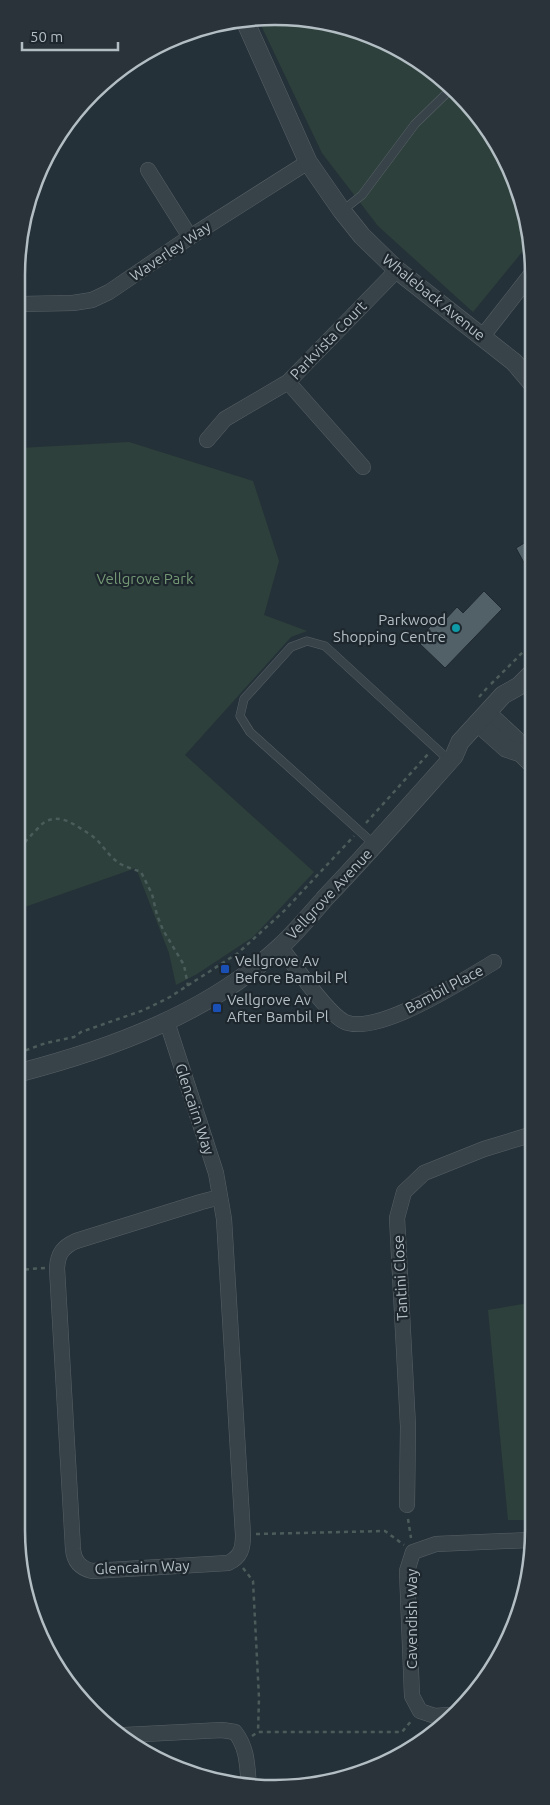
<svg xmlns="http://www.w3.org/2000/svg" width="550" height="1805" font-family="Ubuntu,sans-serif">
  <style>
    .green { fill: #2d403b }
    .building { fill: #526068; stroke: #1f292f }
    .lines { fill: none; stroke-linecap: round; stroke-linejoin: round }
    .service-casing { stroke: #566066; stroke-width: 9 }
    .minor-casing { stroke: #566066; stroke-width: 16 }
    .tertiary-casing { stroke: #566066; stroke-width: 19 }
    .path { stroke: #4b5c5b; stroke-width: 2.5; stroke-dasharray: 4 4; stroke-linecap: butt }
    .service { stroke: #384249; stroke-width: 8 }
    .minor { stroke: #384249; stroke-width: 15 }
    .tertiary { stroke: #384249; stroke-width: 18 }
    .culture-dot { fill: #0f9aa8; stroke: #1d272d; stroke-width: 2 }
    .transit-dot { fill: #1a4fb4; stroke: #1d272d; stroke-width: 2 }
    .labels { text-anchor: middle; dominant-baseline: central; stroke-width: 4.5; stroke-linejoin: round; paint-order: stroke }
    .street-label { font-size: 15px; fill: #b3bec4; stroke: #1d272d }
    .park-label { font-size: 15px; fill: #749874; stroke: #1d272d }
    .poi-label { font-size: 15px; fill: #b3bec4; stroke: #1d272d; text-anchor: start }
    .rim { fill: none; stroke: #b3bec4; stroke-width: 2.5 }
  </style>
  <rect width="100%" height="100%" fill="#253138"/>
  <!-- green -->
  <g class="green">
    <polygon points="259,21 326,21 405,51 469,104 507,161 531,241 473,312 378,226 322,153"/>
    <polygon points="129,442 253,481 279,561 264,615 307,631 291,637 185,755 314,872 253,937 197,974 176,985 169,953 136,868 19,909 20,448"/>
    <polygon points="529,1303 529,1520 508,1520 488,1310"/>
  </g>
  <!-- building -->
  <g class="building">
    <polygon points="531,539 531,569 528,570 516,548"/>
    <polygon points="484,591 502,609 445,668 419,643 425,638 422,635 439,618 443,622 457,607 463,613"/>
  </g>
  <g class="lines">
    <!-- service casing -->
    <g class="service-casing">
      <g id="service">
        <polyline points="342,211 362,195 415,124 451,89"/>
        <polyline points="375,845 250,732 240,716 244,699 291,647 307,641 325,646 450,761"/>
      </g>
    </g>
    <!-- minor casing -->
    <g class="minor-casing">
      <g id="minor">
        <polyline points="148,170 190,237"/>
        <polyline points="21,304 73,303 92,300 109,292 190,237 308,162"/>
        <polyline points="482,337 532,273"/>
        <polyline points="288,382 363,467"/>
        <polyline points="207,440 225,419 288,382 397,270"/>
        <path d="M280 946C293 963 327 1014 345 1022 378 1036 464 980 494 962"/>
        <path d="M167 1022 216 1173 224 1219 243 1535C243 1548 241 1557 228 1563L92 1571C80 1568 74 1561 73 1549L57 1268C58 1253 63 1247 76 1241L201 1202 220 1197"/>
        <polyline points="407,1505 408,1426 397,1218 404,1192 424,1173 484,1149 530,1135"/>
        <polyline points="449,1715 435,1716 420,1711 412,1696 407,1571 413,1552 436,1544 529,1540"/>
        <path d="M125 1735 222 1730 235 1732C248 1749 247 1766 249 1786"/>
      </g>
    </g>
    <!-- tertiary casing -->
    <g class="tertiary-casing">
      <g id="tertiary">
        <polyline points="245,21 308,162 342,211 362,236 397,270 514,362 531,382"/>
        <polyline points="487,713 516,740 521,753"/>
        <polyline points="478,723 506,748 521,753 530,762"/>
        <path d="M18 1073C111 1049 209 1013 281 946 297 931 312 913 327 896 370 851 412 803 454 756L460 742 503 695 519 686 531 674"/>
      </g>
    </g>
    <!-- path -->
    <g class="path">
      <polyline points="491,684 531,644"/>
      <polyline points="479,697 487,688"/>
      <polyline points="366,823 429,753"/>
      <path d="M19 889C26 877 17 862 22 848 25 840 33 834 39 827 53 812 68 820 83 830 88 833 94 837 98 841 105 849 111 858 119 863 125 867 134 869 141 872L152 894 157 915 163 930 184 965 188 986"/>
      <polyline points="18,1053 46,1043 74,1037 81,1032 144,1010 170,997 238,953 283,912 354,836"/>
      <polyline points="17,1270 45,1268"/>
      <polyline points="408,1519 411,1538"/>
      <polyline points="256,1534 385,1531 404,1545"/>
      <polyline points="243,1568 253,1581 259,1698 258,1732"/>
      <polyline points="252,1736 258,1732 402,1732 412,1720"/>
    </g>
    <!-- service -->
    <use href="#service" class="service"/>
    <!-- minor -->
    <use href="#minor" class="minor"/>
    <!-- tertiary -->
    <use href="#tertiary" class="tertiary"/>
  </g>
  <!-- markers -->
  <circle class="culture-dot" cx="456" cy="628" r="5"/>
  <g class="transit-dot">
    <rect x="220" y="964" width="10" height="10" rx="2.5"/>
    <rect x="212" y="1003" width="10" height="10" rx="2.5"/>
  </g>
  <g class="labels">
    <!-- street labels -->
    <g class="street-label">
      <text transform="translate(170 251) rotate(-34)">Waverley Way</text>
      <text transform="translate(434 297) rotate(39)">Whaleback Avenue</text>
      <text transform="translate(328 340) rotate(-46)">Parkvista Court</text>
      <text transform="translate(329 894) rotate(-47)">Vellgrove Avenue</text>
      <text transform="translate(444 989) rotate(-28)">Bambil Place</text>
      <text transform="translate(195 1109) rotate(72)">Glencairn Way</text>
      <text transform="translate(400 1278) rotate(-93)">Tantini Close</text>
      <text transform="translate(142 1567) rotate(-2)">Glencairn Way</text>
      <text transform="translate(411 1619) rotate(-90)">Cavendish Way</text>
    </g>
    <!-- park labels -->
    <g class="park-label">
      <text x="145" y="578">Vellgrove Park</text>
    </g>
    <!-- poi labels -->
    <g class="poi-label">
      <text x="446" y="619" text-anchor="end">Parkwood<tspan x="446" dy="17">Shopping Centre</tspan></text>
      <text x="235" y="960">Vellgrove Av<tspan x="235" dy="17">Before Bambil Pl</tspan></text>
      <text x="227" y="999">Vellgrove Av<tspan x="227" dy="17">After Bambil Pl</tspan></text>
    </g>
  </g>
  <!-- crop -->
  <path d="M0 0H550V1805H0ZM275 25H275A250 250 0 0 1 525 275V1530A250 250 0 0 1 275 1780H275A250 250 0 0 1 25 1530V275A250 250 0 0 1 275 25Z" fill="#293339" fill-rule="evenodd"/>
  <path class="rim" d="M275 25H275A250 250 0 0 1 525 275V1530A250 250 0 0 1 275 1780H275A250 250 0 0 1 25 1530V275A250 250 0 0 1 275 25Z"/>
  <!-- scale -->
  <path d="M22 42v8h96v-8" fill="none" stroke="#b3bec4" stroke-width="2.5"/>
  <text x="30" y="42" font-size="15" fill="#b3bec4" stroke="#1d272d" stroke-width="4" paint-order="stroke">50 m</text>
</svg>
